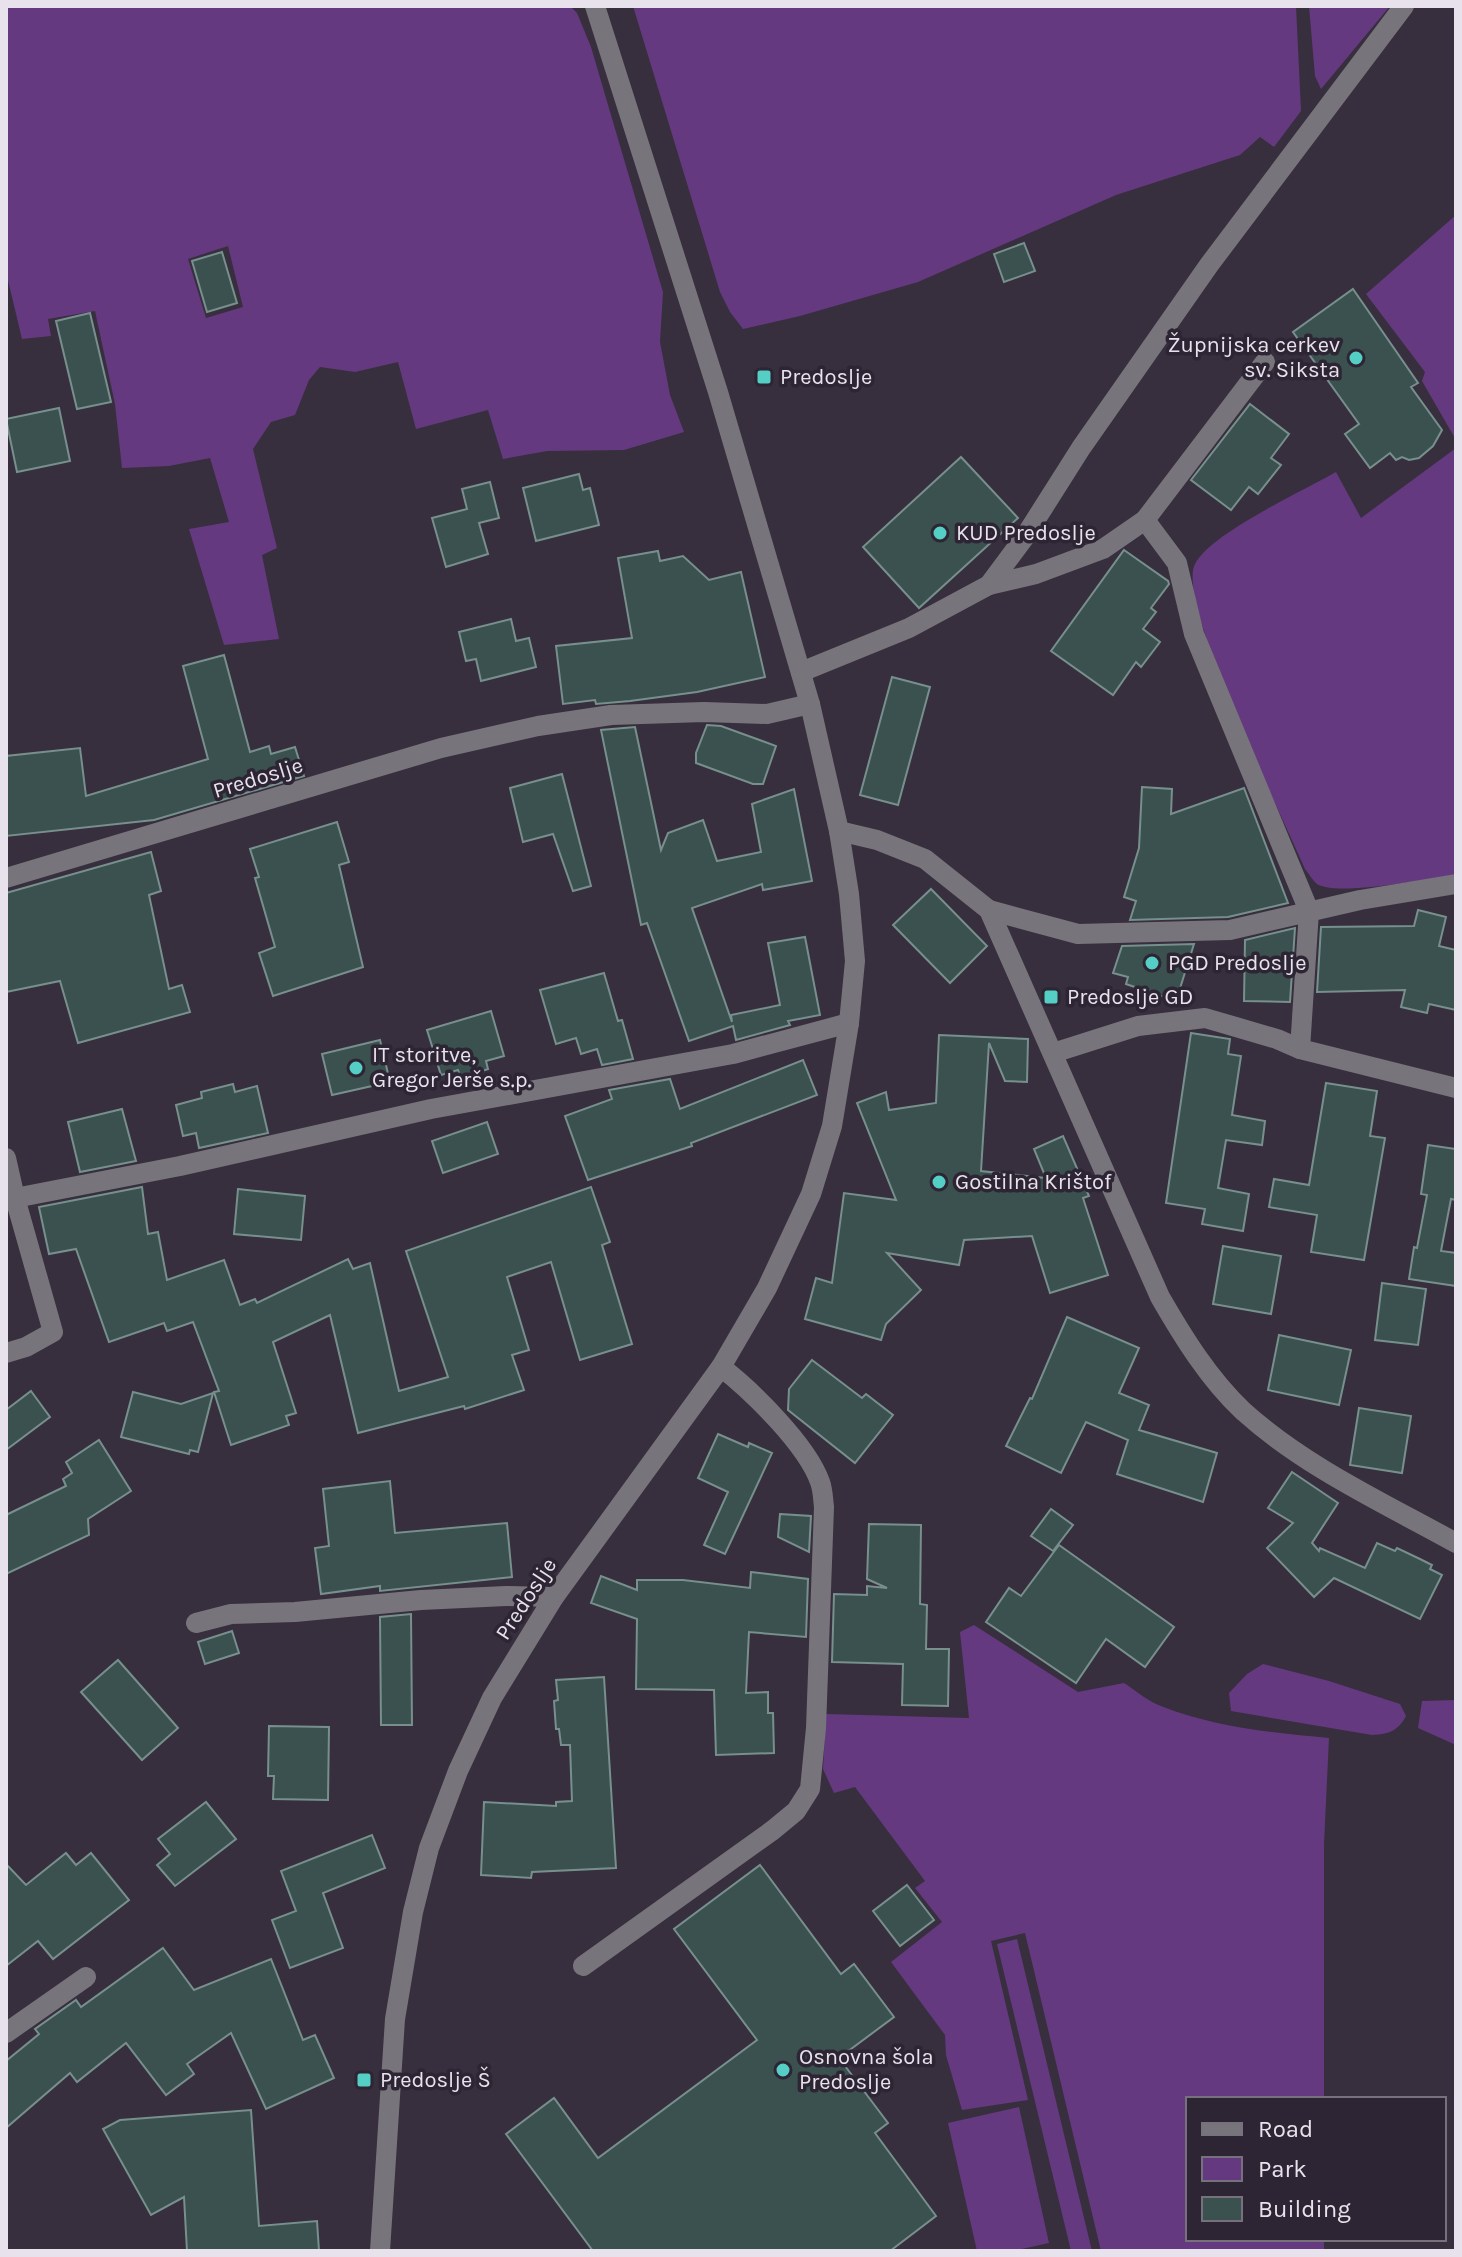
<svg xmlns="http://www.w3.org/2000/svg" width="1462" height="2257" font-family="Karla,sans-serif">
  <style>
    .green { fill: #65397f; fill-rule: evenodd }
    .building { fill: #3b514f; stroke: #778f8d; stroke-width: 2 }
    .lines { fill: none; stroke-linecap: round; stroke-linejoin: round }
    .minor { stroke: #78747c; stroke-width: 20 }
    .poi-dot { fill: #55cec5; stroke: #2d2533; stroke-width: 3 }
    .labels { text-anchor: middle; dominant-baseline: central; stroke-width: 7; stroke-linejoin: round; paint-order: stroke }
    .poi-label { font-size: 22px; fill: #e7e2eb; stroke: #2d2533; text-anchor: start }
    .street-label { font-size: 22px; fill: #e7e2eb; stroke: #2d2533 }
  </style>
  <rect width="100%" height="100%" fill="#372f3d"/>
  <!-- green -->
  <g class="green">
    <path d="M6 6H570L577 13 591 47 663 292 660 342 670 395 684 432 624 450 547 451 503 459 488 410 416 429 398 362 355 372 320 367 309 380 295 415 271 422 253 449 277 548 262 555 279 639 224 645 189 529 229 522 210 458 169 466 122 468 115 404 95 311 48 319 51 336 22 339 6 272ZM228 246 243 307 206 318 188 259Z"/>
    <polygon points="633,6 1296,6 1301,111 1274,147 1260,137 1240,155 1116,195 918,282 800,316 743,329 730,312 720,292"/>
    <polygon points="1309,6 1390,6 1321,89 1315,76"/>
    <polygon points="1456,215 1456,440 1422,381 1425,372 1366,294"/>
    <path d="M1456 448V876C1428 878 1337 897 1317 884 1313 881 1309 874 1305 869 1285 822 1175 601 1195 564 1211 533 1303 491 1336 472L1361 518Z"/>
    <path d="M974 1625 1078 1692 1124 1683C1136 1691 1148 1701 1161 1706 1213 1727 1274 1733 1329 1738L1324 1844V2099H1188V2239H1324V2251H1101L1025 1933 991 1941 1028 2100 962 2110 946 2055 945 2035 891 1962 942 1922 915 1888 925 1881 855 1787 834 1793 823 1769 826 1714 969 1718 960 1632Z"/>
    <path d="M1263 1664 1329 1681 1400 1704 1406 1716C1398 1731 1389 1734 1372 1735L1231 1711 1229 1693 1247 1674Z"/>
    <polygon points="1456,1700 1456,1745 1418,1728 1422,1701"/>
    <polygon points="1017,1939 1092,2251 1071,2251 997,1944"/>
    <polygon points="1019,2107 1049,2243 1012,2251 977,2251 948,2123"/>
  </g>
  <!-- building -->
  <g class="building">
    <polygon points="1024,243 1035,271 1004,282 994,254"/>
    <polygon points="222,252 237,303 207,312 192,261"/>
    <polygon points="1353,289 1418,383 1411,387 1442,430 1433,446 1419,458 1409,460 1402,457 1396,460 1390,453 1370,468 1345,434 1359,424 1293,332"/>
    <polygon points="90,313 111,402 77,409 56,321"/>
    <polygon points="1250,404 1289,434 1271,458 1281,465 1258,494 1249,487 1231,510 1191,480"/>
    <polygon points="59,408 70,461 17,472 6,419"/>
    <polygon points="961,457 1018,518 919,608 863,547"/>
    <polygon points="579,474 583,490 590,488 599,525 536,541 523,488"/>
    <polygon points="490,482 499,518 479,523 488,554 446,567 432,518 467,509 462,489"/>
    <polygon points="1124,550 1168,581 1169,584 1151,608 1156,612 1143,629 1160,642 1141,667 1136,662 1113,695 1051,651"/>
    <polygon points="658,551 660,561 683,556 709,580 741,572 765,677 697,692 630,701 596,704 595,700 563,704 556,646 632,638 618,558"/>
    <polygon points="511,619 516,641 529,638 536,667 481,681 476,659 466,661 459,632"/>
    <polygon points="224,655 250,752 269,746 271,754 295,747 304,776 154,820 6,836 6,756 80,748 86,796 208,759 183,666"/>
    <polygon points="892,677 930,687 898,805 860,795"/>
    <polygon points="707,725 721,726 776,746 763,784 753,784 696,763 696,753"/>
    <polygon points="635,727 661,850 668,833 703,820 717,861 761,852 752,804 794,789 812,881 763,890 762,884 692,908 732,1022 731,1015 780,1005 768,943 805,937 820,1015 788,1021 790,1025 736,1040 733,1026 689,1041 647,923 641,925 601,730"/>
    <polygon points="562,774 591,886 573,891 553,834 523,842 510,788"/>
    <polygon points="1142,787 1172,789 1171,814 1244,788 1288,903 1228,917 1130,920 1136,901 1124,897 1139,848"/>
    <polygon points="337,822 349,862 339,865 363,967 273,996 259,953 275,947 255,878 259,877 250,849"/>
    <polygon points="151,852 161,891 149,895 169,989 182,985 190,1012 78,1043 60,981 6,992 6,893"/>
    <polygon points="931,889 987,946 950,983 893,925"/>
    <polygon points="1418,910 1446,917 1439,946 1456,950 1456,1010 1429,1004 1427,1013 1401,1007 1405,990 1317,992 1321,927 1414,926"/>
    <polygon points="1295,928 1290,1002 1244,1001 1245,940"/>
    <polygon points="1194,944 1176,1001 1126,984 1128,977 1113,973 1122,946"/>
    <polygon points="604,973 618,1021 622,1020 633,1059 602,1065 597,1049 581,1054 576,1038 556,1044 540,990"/>
    <polygon points="491,1011 504,1056 486,1061 488,1069 461,1078 458,1070 441,1075 427,1030"/>
    <polygon points="1191,1033 1230,1039 1228,1054 1241,1056 1232,1115 1265,1121 1262,1145 1226,1140 1218,1188 1249,1194 1243,1231 1202,1224 1205,1209 1166,1203"/>
    <polygon points="939,1035 1028,1039 1027,1082 1005,1081 989,1043 981,1171 1046,1178 1034,1149 1063,1136 1089,1196 1083,1198 1108,1275 1050,1293 1032,1236 964,1240 959,1265 887,1253 921,1290 886,1324 881,1340 805,1319 816,1278 832,1283 844,1193 896,1200 857,1103 886,1092 889,1110 936,1103"/>
    <polygon points="380,1040 390,1082 332,1095 322,1054"/>
    <polygon points="803,1060 817,1095 691,1143 692,1146 588,1180 565,1116 612,1099 609,1090 670,1079 680,1109"/>
    <polygon points="1326,1083 1377,1091 1370,1136 1385,1138 1364,1260 1311,1252 1317,1215 1269,1207 1274,1179 1309,1185"/>
    <polygon points="233,1084 235,1092 257,1086 268,1133 199,1148 196,1133 183,1136 176,1105 202,1098 201,1092"/>
    <polygon points="122,1109 136,1161 80,1172 68,1122"/>
    <polygon points="487,1122 498,1154 443,1173 432,1141"/>
    <polygon points="1428,1145 1456,1149 1456,1200 1451,1199 1441,1251 1456,1253 1456,1286 1409,1279 1414,1247 1417,1248 1427,1195 1421,1194"/>
    <polygon points="142,1187 148,1234 158,1232 167,1280 224,1260 240,1305 255,1299 257,1303 348,1259 353,1269 370,1263 399,1391 448,1377 406,1251 591,1187 610,1242 602,1245 632,1344 580,1360 551,1262 507,1277 529,1350 512,1355 524,1390 465,1409 464,1406 358,1433 330,1315 273,1342 296,1413 286,1416 289,1425 231,1445 214,1392 219,1391 193,1322 167,1331 164,1323 109,1342 76,1249 49,1254 39,1207"/>
    <polygon points="238,1189 305,1196 301,1240 234,1234"/>
    <polygon points="1223,1246 1281,1256 1271,1314 1213,1304"/>
    <polygon points="1382,1283 1426,1289 1418,1345 1375,1340"/>
    <polygon points="1067,1317 1139,1348 1119,1393 1149,1405 1139,1430 1217,1453 1203,1502 1117,1474 1128,1440 1086,1422 1061,1473 1006,1446 1030,1398 1032,1399"/>
    <polygon points="1279,1335 1351,1350 1339,1405 1268,1390"/>
    <polygon points="812,1360 862,1398 866,1394 893,1415 855,1463 788,1410 789,1389"/>
    <polygon points="31,1391 50,1417 6,1450 6,1410"/>
    <polygon points="133,1392 181,1404 213,1393 198,1452 190,1450 189,1454 121,1437"/>
    <polygon points="1359,1408 1411,1416 1402,1473 1350,1465"/>
    <polygon points="718,1434 748,1447 749,1443 772,1453 725,1554 704,1545 728,1492 698,1478"/>
    <polygon points="99,1440 131,1491 88,1519 89,1535 6,1574 6,1515 66,1486 63,1479 72,1473 66,1462"/>
    <polygon points="1292,1472 1338,1503 1312,1543 1319,1551 1320,1548 1365,1568 1377,1543 1395,1551 1397,1548 1420,1559 1432,1565 1430,1569 1442,1575 1420,1619 1334,1578 1314,1597 1267,1548 1293,1523 1268,1508"/>
    <polygon points="390,1481 395,1533 507,1523 512,1577 380,1591 380,1586 321,1594 315,1548 329,1546 323,1489"/>
    <polygon points="1051,1509 1073,1525 1053,1551 1031,1536"/>
    <polygon points="780,1514 811,1516 809,1552 778,1537"/>
    <polygon points="869,1524 921,1525 920,1604 927,1605 926,1649 949,1649 948,1706 902,1705 903,1664 832,1662 834,1594 867,1595 867,1586 887,1588 867,1579"/>
    <polygon points="1059,1545 1174,1627 1145,1667 1106,1639 1076,1683 986,1622 1009,1588 1021,1596"/>
    <polygon points="751,1572 808,1579 806,1637 749,1632 746,1693 768,1692 768,1713 773,1713 774,1753 716,1755 714,1690 636,1689 637,1619 591,1603 601,1576 637,1590 637,1580 683,1580 750,1588"/>
    <polygon points="411,1614 412,1725 381,1725 380,1617"/>
    <polygon points="232,1631 239,1653 205,1664 198,1642"/>
    <polygon points="118,1660 178,1728 142,1760 81,1692"/>
    <polygon points="604,1677 616,1868 532,1872 531,1878 481,1875 484,1802 556,1806 556,1802 572,1801 570,1745 561,1745 559,1729 556,1729 554,1701 558,1700 556,1680"/>
    <polygon points="269,1726 329,1727 328,1800 273,1799 274,1776 268,1776"/>
    <polygon points="206,1802 236,1839 175,1886 157,1865 170,1854 158,1839"/>
    <polygon points="372,1835 385,1868 323,1893 343,1948 290,1968 272,1920 296,1911 281,1871"/>
    <polygon points="66,1853 76,1865 91,1853 129,1900 53,1959 38,1941 6,1966 6,1864 26,1885"/>
    <polygon points="760,1865 841,1974 854,1964 894,2017 839,2058 888,2123 875,2133 936,2216 890,2251 593,2251 506,2134 554,2098 598,2158 757,2040 674,1929"/>
    <polygon points="907,1885 934,1920 900,1946 873,1911"/>
    <polygon points="163,1948 194,1990 271,1959 303,2040 315,2035 334,2078 266,2109 231,2033 187,2064 194,2074 166,2095 126,2043 77,2082 70,2073 6,2128 6,2061 39,2034 35,2029 76,2000 81,2007"/>
    <polygon points="251,2110 259,2226 317,2221 319,2251 187,2251 184,2197 151,2215 103,2129 120,2120"/>
  </g>
  <g class="lines">
    <!-- minor -->
    <g class="minor">
      <polyline points="1145,520 1265,362"/>
      <polyline points="989,585 1036,574 1103,549 1145,520 1177,563 1194,634 1309,911 1300,1049 1456,1088"/>
      <polyline points="801,672 909,628 989,585 1024,538 1081,448 1209,265 1404,6"/>
      <path d="M839 831 877 840 925 859 989 910 1160 1297C1183 1337 1209 1379 1243 1411 1305 1467 1384 1503 1456 1543"/>
      <polyline points="6,878 441,748 538,726 611,715 704,712 767,714 810,704"/>
      <polyline points="989,910 1078,934 1230,930 1360,900 1456,884"/>
      <polyline points="1053,1053 1138,1026 1205,1018 1277,1039 1300,1049"/>
      <polyline points="6,1158 15,1198 53,1332 26,1347 6,1353"/>
      <polyline points="15,1198 180,1166 431,1109 733,1054 849,1023"/>
      <polyline points="196,1623 231,1614 295,1612 421,1600 506,1596 554,1597"/>
      <path d="M583 1966 773 1830 796 1811 810 1789 816 1728 824 1507C823 1499 823 1490 820 1482 807 1445 752 1391 721 1367"/>
      <polyline points="6,2033 86,1977"/>
      <polyline points="380,2251 395,2019 413,1912 429,1848 458,1771 492,1698 554,1597 721,1367 767,1288 811,1194 832,1126 849,1023 855,961 849,894 839,831 810,704 718,392 595,6"/>
    </g>
  </g>
  <!-- markers -->
  <g class="poi-dot">
    <circle cx="1356" cy="358" r="8"/>
    <rect x="756" y="369" width="16" height="16" rx="4"/>
    <circle cx="940" cy="533" r="8"/>
    <circle cx="1152" cy="963" r="8"/>
    <rect x="1043" y="989" width="16" height="16" rx="4"/>
    <circle cx="356" cy="1068" r="8"/>
    <circle cx="939" cy="1182" r="8"/>
    <circle cx="783" cy="2070" r="8"/>
    <rect x="356" y="2072" width="16" height="16" rx="4"/>
  </g>
  <g class="labels">
    <!-- poi labels -->
    <g class="poi-label">
      <text x="1340" y="345" text-anchor="end">Župnijska cerkev<tspan x="1340" dy="25">sv. Siksta</tspan></text>
      <text x="780" y="377">Predoslje</text>
      <text x="956" y="533">KUD Predoslje</text>
      <text x="1168" y="963">PGD Predoslje</text>
      <text x="1067" y="997">Predoslje GD</text>
      <text x="372" y="1055">IT storitve,<tspan x="372" dy="25">Gregor Jerše s.p.</tspan></text>
      <text x="955" y="1182">Gostilna Krištof</text>
      <text x="799" y="2057">Osnovna šola<tspan x="799" dy="25">Predoslje</tspan></text>
      <text x="380" y="2080">Predoslje Š</text>
    </g>
    <!-- street labels -->
    <g class="street-label">
      <text transform="translate(258 778) rotate(-17)">Predoslje</text>
      <text transform="translate(526 1599) rotate(-57)">Predoslje</text>
    </g>
  </g>
  <!-- border -->
  <rect width="1462" height="2257" fill="none" stroke="#e7e2eb" stroke-width="16"/>
  <!-- legend -->
  <rect x="1186" y="2097" width="260" height="144" fill="#2d2533" stroke="#77717d" stroke-width="2"/>
  <rect x="1202" y="2123" width="40" height="12" fill="#78747c" stroke="#77717d" stroke-width="2"/>
  <text x="1258" y="2137" font-size="24" fill="#e7e2eb">Road</text>
  <rect x="1202" y="2157" width="40" height="24" fill="#65397f" stroke="#77717d" stroke-width="2"/>
  <text x="1258" y="2177" font-size="24" fill="#e7e2eb">Park</text>
  <rect x="1202" y="2197" width="40" height="24" fill="#3b514f" stroke="#77717d" stroke-width="2"/>
  <text x="1258" y="2217" font-size="24" fill="#e7e2eb">Building</text>
</svg>
